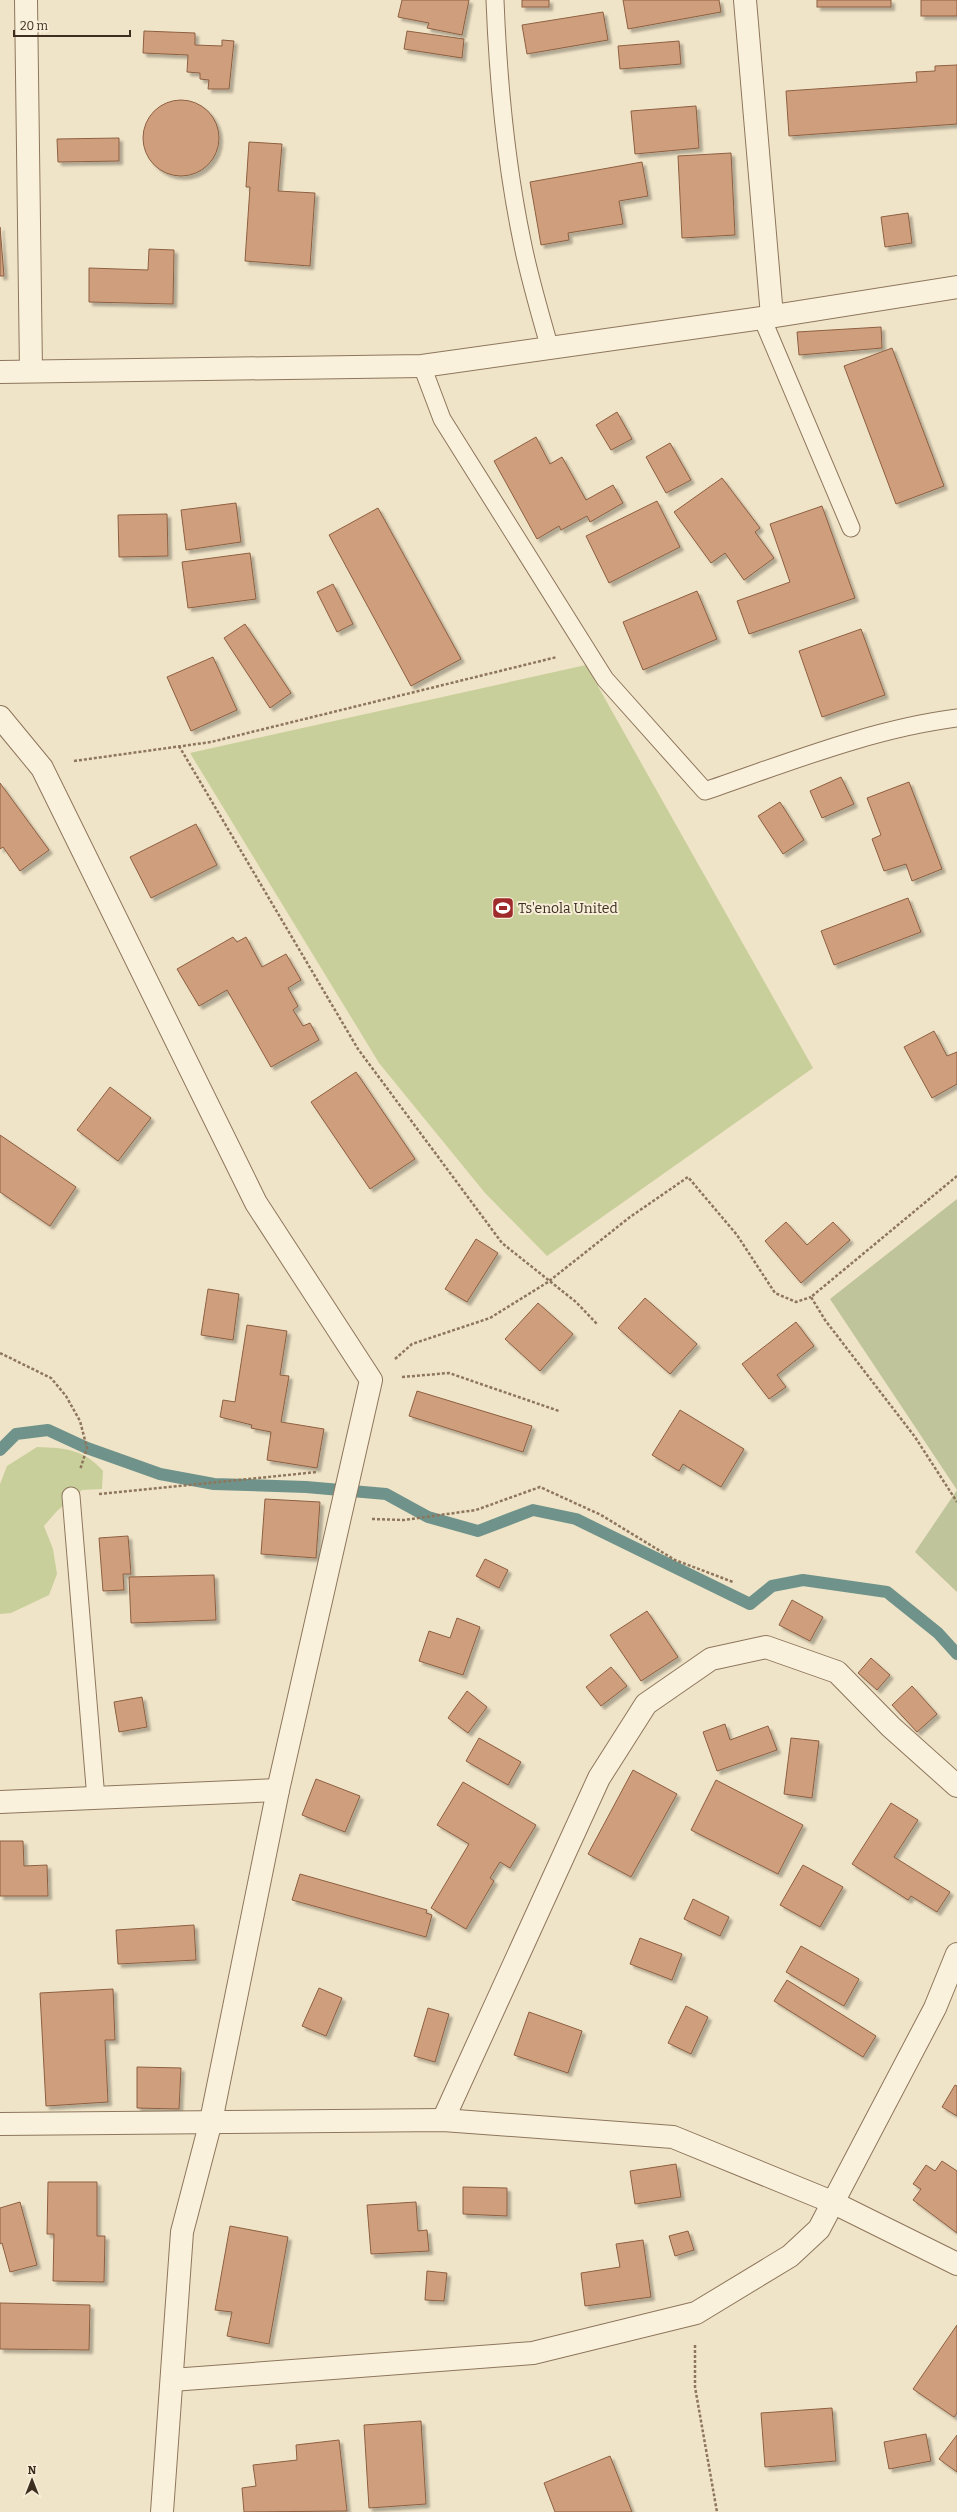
<svg xmlns="http://www.w3.org/2000/svg" width="957" height="2512" font-family="Bitter,serif">
  <style>
    .green { fill: #c9cf9b }
    .cemetery { fill: #bfc49a }
    .lines { fill: none; stroke-linecap: round; stroke-linejoin: round }
    .stream { stroke: #6f938a; stroke-width: 12 }
    .building { fill: #cf9f7d; stroke: #8d5f41; filter: url(#shadow) }
    .lane-casing { stroke: #8d765c; stroke-width: 19 }
    .street-casing { stroke: #8d765c; stroke-width: 24 }
    .path { stroke: #8d765c; stroke-width: 2.5; stroke-dasharray: 3 2; stroke-linecap: butt }
    .lane { stroke: #faf1dc; stroke-width: 17 }
    .street { stroke: #faf1dc; stroke-width: 22 }
    .labels { text-anchor: middle; dominant-baseline: central; stroke-width: 4; stroke-linejoin: round; paint-order: stroke }
    .poi-label { font-size: 14px; fill: #3d2e20; stroke: #f7eed8; text-anchor: start }
  </style>
  <defs>
    <filter id="shadow"><feDropShadow dx="3.5" dy="3.5" stdDeviation="1" flood-color="#0004"/></filter>
  </defs>
  <rect width="100%" height="100%" fill="#f0e4c8"/>
  <!-- green -->
  <g class="green">
    <polygon points="586,665 813,1068 547,1256 485,1193 379,1063 190,753"/>
    <path d="M37 1447C65 1448 84 1449 103 1471L102 1489 82 1490 57 1511 44 1526 53 1549 57 1574 49 1595 11 1613 0 1614V1484L7 1466Z"/>
  </g>
  <!-- cemetery -->
  <polygon class="cemetery" points="957,1199 957,1592 915,1552 957,1490 830,1299"/>
  <g class="lines">
    <!-- stream -->
    <polyline class="stream" points="0,1450 16,1434 48,1430 87,1448 160,1474 214,1484 306,1487 386,1494 428,1517 478,1531 533,1510 576,1519 750,1604 772,1586 803,1580 887,1592 938,1633 957,1654"/>
  </g>
  <!-- building -->
  <g class="building">
    <polygon points="402,0 469,0 462,35 427,28 429,23 398,17"/>
    <rect x="522" y="0" width="27" height="7"/>
    <polygon points="623,0 719,0 721,12 628,29"/>
    <rect x="817" y="0" width="74" height="7"/>
    <rect x="921" y="0" width="36" height="16"/>
    <polygon points="603,12 608,40 527,54 522,25"/>
    <polygon points="144,31 195,33 195,45 222,46 222,40 234,41 229,89 208,89 209,80 200,79 200,73 187,72 188,55 143,53"/>
    <polygon points="407,31 464,39 462,58 404,49"/>
    <polygon points="679,41 681,64 620,69 618,46"/>
    <polygon points="957,65 957,124 789,136 786,91 917,82 916,72 935,71 935,66"/>
    <circle cx="181" cy="138" r="38"/>
    <polygon points="696,106 699,148 635,154 631,111"/>
    <polygon points="119,138 119,161 58,162 57,139"/>
    <polygon points="249,142 282,144 278,191 315,193 310,266 245,261 250,187 246,187"/>
    <polygon points="731,153 735,235 682,238 678,156"/>
    <polygon points="642,162 648,196 619,201 623,224 568,233 569,240 541,245 530,182"/>
    <polygon points="908,213 912,243 885,247 881,217"/>
    <polygon points="0,227 4,276 0,276"/>
    <polygon points="149,249 174,250 173,304 89,302 89,268 148,270"/>
    <polygon points="881,327 882,348 799,355 797,332"/>
    <polygon points="892,348 944,486 896,504 844,366"/>
    <polygon points="617,412 632,439 611,450 596,425"/>
    <polygon points="536,437 550,464 562,457 586,500 613,485 623,503 590,522 587,516 561,530 559,526 537,539 494,461"/>
    <polygon points="670,443 691,480 666,493 646,457"/>
    <polygon points="722,478 760,528 755,532 774,558 744,580 725,553 711,563 674,512"/>
    <polygon points="657,501 680,547 609,583 586,536"/>
    <polygon points="236,503 241,542 186,550 181,510"/>
    <polygon points="822,506 855,598 749,634 737,601 790,582 770,524"/>
    <polygon points="378,508 461,659 411,686 329,535"/>
    <polygon points="167,514 168,556 119,557 118,515"/>
    <polygon points="250,553 256,599 188,608 182,562"/>
    <polygon points="333,584 353,624 337,632 317,592"/>
    <polygon points="697,591 717,639 643,670 623,622"/>
    <polygon points="245,624 291,693 270,708 224,638"/>
    <polygon points="861,629 885,695 822,717 799,651"/>
    <polygon points="213,657 237,710 191,731 167,677"/>
    <polygon points="841,777 854,804 822,818 810,791"/>
    <polygon points="909,782 942,869 912,881 906,864 884,871 872,839 881,835 867,798"/>
    <polygon points="0,783 49,850 20,871 3,847 0,849"/>
    <polygon points="780,802 804,840 783,854 758,816"/>
    <polygon points="196,824 217,865 151,898 130,857"/>
    <polygon points="908,898 921,932 834,965 821,931"/>
    <polygon points="233,937 237,942 246,937 262,967 286,954 301,980 288,988 298,1006 293,1010 303,1026 310,1023 319,1040 271,1067 227,990 199,1006 177,969"/>
    <polygon points="934,1031 947,1056 957,1052 957,1084 932,1098 904,1047"/>
    <polygon points="356,1072 415,1159 370,1189 311,1102"/>
    <polygon points="110,1087 151,1118 118,1161 77,1130"/>
    <polygon points="0,1135 76,1187 50,1226 0,1192"/>
    <polygon points="786,1222 807,1245 833,1222 850,1240 801,1283 765,1241"/>
    <polygon points="476,1239 498,1253 467,1302 445,1289"/>
    <polygon points="208,1289 239,1294 233,1340 201,1335"/>
    <polygon points="645,1298 697,1344 670,1374 618,1328"/>
    <polygon points="538,1303 573,1334 540,1371 505,1339"/>
    <polygon points="796,1322 814,1346 777,1375 786,1387 769,1399 742,1364"/>
    <polygon points="247,1325 287,1331 280,1375 289,1376 281,1422 324,1429 317,1468 267,1460 271,1432 251,1428 252,1425 220,1417 223,1400 235,1402"/>
    <polygon points="417,1391 532,1426 523,1452 409,1416"/>
    <polygon points="680,1410 744,1449 721,1487 683,1464 679,1471 652,1455"/>
    <polygon points="265,1499 320,1502 316,1558 261,1554"/>
    <polygon points="128,1536 131,1574 123,1574 124,1590 103,1591 99,1538"/>
    <polygon points="485,1559 508,1570 499,1588 476,1576"/>
    <polygon points="214,1575 216,1620 131,1623 129,1577"/>
    <polygon points="792,1600 823,1617 810,1641 779,1625"/>
    <polygon points="647,1611 678,1657 641,1681 610,1635"/>
    <polygon points="457,1618 480,1627 463,1675 419,1661 429,1631 450,1638"/>
    <polygon points="871,1658 890,1675 877,1690 858,1673"/>
    <polygon points="611,1667 627,1686 601,1706 586,1687"/>
    <polygon points="912,1686 937,1714 917,1732 892,1705"/>
    <polygon points="467,1691 487,1707 468,1733 448,1718"/>
    <polygon points="142,1697 147,1727 119,1732 114,1702"/>
    <polygon points="725,1724 730,1740 768,1726 777,1750 717,1771 703,1732"/>
    <polygon points="479,1738 521,1762 508,1785 466,1761"/>
    <polygon points="791,1738 819,1741 812,1798 784,1794"/>
    <polygon points="633,1770 677,1794 631,1877 588,1854"/>
    <polygon points="316,1779 360,1796 345,1832 302,1815"/>
    <polygon points="716,1780 803,1825 778,1874 691,1830"/>
    <polygon points="463,1782 536,1825 510,1868 500,1862 490,1878 494,1881 466,1929 431,1908 469,1844 437,1825"/>
    <polygon points="891,1803 918,1820 894,1857 950,1892 937,1912 911,1896 908,1900 852,1864"/>
    <polygon points="0,1841 23,1841 24,1866 47,1865 48,1896 0,1896"/>
    <polygon points="803,1865 843,1887 820,1927 780,1905"/>
    <polygon points="300,1874 427,1910 426,1913 432,1915 426,1937 292,1900"/>
    <polygon points="693,1899 729,1917 720,1936 684,1919"/>
    <polygon points="194,1925 196,1960 118,1964 116,1930"/>
    <polygon points="640,1938 682,1954 672,1980 630,1964"/>
    <polygon points="801,1946 859,1979 844,2006 786,1972"/>
    <polygon points="787,1980 876,2036 863,2057 774,2001"/>
    <polygon points="319,1988 342,1998 326,2036 302,2026"/>
    <polygon points="113,1989 115,2040 105,2040 108,2102 46,2106 40,1993"/>
    <polygon points="686,2006 708,2017 691,2054 668,2043"/>
    <polygon points="428,2008 449,2014 435,2062 414,2056"/>
    <polygon points="529,2012 582,2031 568,2073 514,2055"/>
    <polygon points="137,2067 181,2068 179,2109 137,2108"/>
    <polygon points="955,2085 957,2086 957,2116 942,2107"/>
    <polygon points="942,2161 957,2171 957,2233 913,2200 921,2189 913,2184 926,2165 935,2171"/>
    <polygon points="676,2164 681,2197 635,2204 630,2171"/>
    <polygon points="48,2182 97,2182 97,2236 105,2236 104,2282 53,2281 54,2234 47,2234"/>
    <polygon points="463,2187 507,2188 507,2216 463,2214"/>
    <polygon points="20,2202 37,2265 10,2272 2,2243 0,2244 0,2208"/>
    <polygon points="416,2202 418,2231 427,2230 429,2251 371,2254 367,2205"/>
    <polygon points="230,2226 288,2237 269,2344 227,2336 232,2312 215,2310"/>
    <polygon points="688,2231 694,2250 675,2256 669,2236"/>
    <polygon points="643,2240 651,2297 585,2306 581,2273 620,2267 616,2244"/>
    <polygon points="427,2271 447,2273 444,2301 425,2300"/>
    <polygon points="0,2303 90,2305 89,2350 0,2349"/>
    <polygon points="957,2325 957,2413 954,2417 913,2389"/>
    <polygon points="832,2408 836,2461 765,2467 761,2413"/>
    <polygon points="421,2421 426,2504 369,2508 364,2425"/>
    <polygon points="926,2434 931,2461 889,2469 884,2442"/>
    <polygon points="957,2435 957,2472 939,2459"/>
    <polygon points="339,2440 347,2511 244,2512 242,2488 256,2486 253,2465 297,2460 296,2445"/>
    <polygon points="610,2456 632,2512 555,2512 544,2483"/>
  </g>
  <g class="lines">
    <!-- lane casing -->
    <g class="lane-casing">
      <g id="lane">
        <path d="M495 0C498 78 506 164 522 241 529 277 540 313 550 349"/>
        <polyline points="762,318 851,528"/>
        <path d="M422 366 442 419 605 679 705 791C787 763 871 729 957 718"/>
        <polyline points="71,1496 96,1799"/>
      </g>
    </g>
    <!-- street casing -->
    <g class="street-casing">
      <g id="street">
        <polyline points="26,0 31,371"/>
        <polyline points="745,0 772,316"/>
        <polyline points="0,372 422,366 762,318 957,287"/>
        <polyline points="0,717 42,768 256,1203 371,1380 278,1790 211,2121 182,2232 162,2512"/>
        <polyline points="0,1802 278,1790"/>
        <polyline points="443,2120 599,1778 646,1704 711,1659 766,1647 837,1672 891,1727 957,1786"/>
        <polyline points="0,2124 443,2120 673,2137 832,2202 957,2264"/>
        <polyline points="172,2380 533,2353 696,2313 790,2256 819,2229 935,2008 957,1954"/>
      </g>
    </g>
    <!-- path -->
    <g class="path">
      <polyline points="179,746 358,1049 502,1243 576,1302 597,1324"/>
      <polyline points="74,761 211,742 557,657"/>
      <polyline points="957,1176 811,1297 825,1320 915,1437 957,1502"/>
      <polyline points="0,1353 51,1378 66,1396 80,1421 87,1448 80,1470"/>
      <polyline points="395,1359 412,1344 490,1318 548,1282 630,1217 688,1177 737,1235 775,1293 796,1302 811,1297"/>
      <polyline points="402,1377 449,1373 559,1411"/>
      <polyline points="99,1494 317,1472"/>
      <polyline points="372,1519 404,1520 476,1510 540,1487 601,1515 675,1560 733,1582"/>
      <polyline points="695,2345 695,2387 717,2512"/>
    </g>
    <!-- lane -->
    <use href="#lane" class="lane"/>
    <!-- street -->
    <use href="#street" class="street"/>
  </g>
  <!-- icons -->
  <defs>
    <g id="stadium-square" transform="scale(1.15)"><rect x="-9" y="-9" width="18" height="18" rx="4" fill="#9e2a2b" stroke="#f7eed8"/><path d="M0-5a6.5 5 0 1 0 0 10a6.5 5 0 1 0 0-10ZM-3.5-1.8h7v3.6h-7Z" fill="#fff"/></g>
  </defs>
  <g fill-rule="evenodd">
    <use href="#stadium-square" x="503" y="908"/>
  </g>
  <g class="labels">
    <!-- poi labels -->
    <g class="poi-label">
      <text x="518" y="908">Ts'enola United</text>
    </g>
  </g>
  <!-- north arrow -->
  <g transform="translate(32 2480)" stroke="#f7eed8" stroke-width="3" paint-order="stroke">
  <path d="M0-3L7 15L0 10L-7 15Z" fill="#3d2e20"/>
  <text y="-6" font-size="11" font-weight="bold" text-anchor="middle" fill="#3d2e20">N</text>
  </g>
  <!-- scale -->
  <path d="M14 30v6h116v-6" fill="none" stroke="#3d2e20" stroke-width="2"/>
  <text x="20" y="30" font-size="12" fill="#3d2e20" stroke="#f7eed8" stroke-width="3" paint-order="stroke">20 m</text>
</svg>
